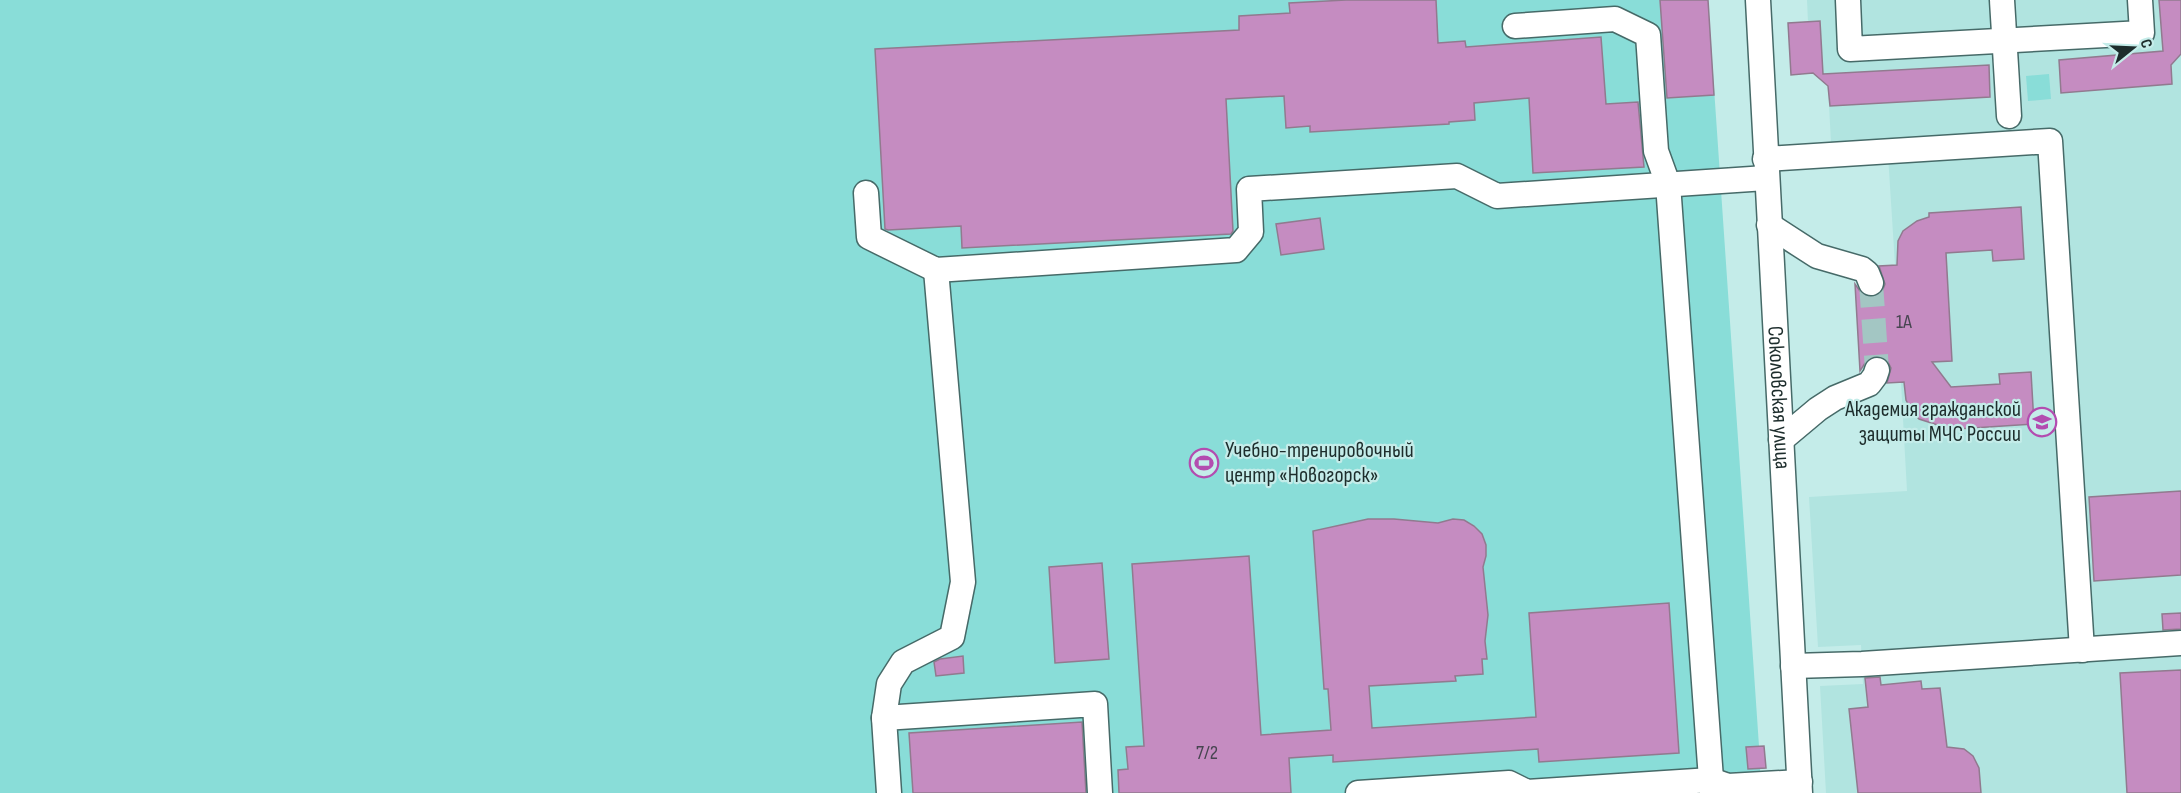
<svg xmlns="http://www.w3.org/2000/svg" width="2181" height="793" font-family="'Sofia Sans Condensed',sans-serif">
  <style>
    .built { fill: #b1e4e0 }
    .green { fill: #89ddd8 }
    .building { fill: #c58cc1; stroke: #917a8f; stroke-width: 1.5 }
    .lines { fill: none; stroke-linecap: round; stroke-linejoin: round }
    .minor-tunnel { stroke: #a3c6c3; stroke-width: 24; stroke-dasharray: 24 12; stroke-linecap: butt }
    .minor-casing { stroke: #466a68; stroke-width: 27 }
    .minor { stroke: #fff; stroke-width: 24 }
    .labels { text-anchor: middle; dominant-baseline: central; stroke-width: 4.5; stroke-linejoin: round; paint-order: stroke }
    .number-label { font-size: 20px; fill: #474551 }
    .street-label { font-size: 22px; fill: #1d2d2c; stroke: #c4ece9 }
    .poi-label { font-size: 22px; fill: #1d2d2c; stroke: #c4ece9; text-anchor: end }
  </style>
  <rect width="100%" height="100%" fill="#c4ece9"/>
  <!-- built -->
  <polygon class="built" points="1807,0 2181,0 2181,793 1826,793 1820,686 1863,684 1861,645 1818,647 1809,497 1907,491 1901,383 1884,383 1883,369 1860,371 1855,284 1878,282 1877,266 1895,265 1887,139 1831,143 1828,86 1813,73 1791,75 1788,23 1808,22"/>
  <!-- green -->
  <g class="green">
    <polygon points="0,0 1708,0 1759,746 1764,746 1766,768 1760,769 1762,793 0,793"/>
    <polygon points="2049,74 2051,99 2028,101 2026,76"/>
  </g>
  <!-- building -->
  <g class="building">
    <polygon points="1346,0 1436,0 1438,43 1465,41 1466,47 1601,37 1606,104 1638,102 1644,167 1533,173 1529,98 1474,103 1475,120 1449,122 1449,124 1310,132 1310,126 1286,128 1284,96 1226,99 1233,231 1231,234 962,248 961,226 888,230 885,229 875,49 1239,30 1239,16 1290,13 1289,3"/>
    <polygon points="1660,0 1708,0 1714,95 1667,98"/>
    <polygon points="2159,0 2181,0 2181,54 2171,65 2172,84 2061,93 2059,60 2163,51"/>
    <polygon points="1820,21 1823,74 1989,65 1990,97 1830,106 1828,86 1813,73 1791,75 1788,23"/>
    <polygon points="2021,207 2024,259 1993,261 1992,250 1946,253 1952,361 1932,362 1951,387 2000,384 1999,374 2031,372 2034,424 1942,430 1941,426 1919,419 1911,410 1906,400 1904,382 1887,383 1891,368 1887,360 1881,356 1874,356 1867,360 1860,371 1855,284 1862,294 1868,297 1876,296 1882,292 1885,284 1879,266 1897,265 1898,241 1903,231 1917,221 1929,217 1929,213"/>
    <polygon points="1320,218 1324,249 1281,255 1276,224"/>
    <polygon points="2181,491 2181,575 2094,581 2089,497"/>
    <polygon points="1368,519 1394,519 1438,523 1453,519 1464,520 1474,526 1482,534 1486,545 1486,556 1483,567 1488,615 1485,641 1487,659 1482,659 1483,674 1455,676 1456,681 1369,686 1372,728 1536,717 1529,613 1669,603 1679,753 1539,762 1538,749 1333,762 1333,755 1289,758 1291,793 1119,793 1118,770 1128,769 1126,747 1144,746 1132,564 1249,556 1261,735 1331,730 1328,689 1324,689 1313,531"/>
    <polygon points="1102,563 1109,659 1055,663 1049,567"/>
    <polygon points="2181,613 2181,629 2163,630 2162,614"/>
    <polygon points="963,656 964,673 936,676 934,662 940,659"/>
    <polygon points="2181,670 2181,793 2127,793 2120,673"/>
    <polygon points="1880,677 1881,685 1921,681 1922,689 1940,688 1947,747 1964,749 1973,756 1979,768 1981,793 1858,793 1849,709 1868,707 1865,678"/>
    <polygon points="1082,722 1086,793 913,793 909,733"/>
    <polygon points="1764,746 1766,768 1748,769 1746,747"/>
  </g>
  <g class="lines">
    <!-- minor-tunnel -->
    <polyline class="minor-tunnel" points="1871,283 1877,370"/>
    <!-- minor casing -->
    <g class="minor-casing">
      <g id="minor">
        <path id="s1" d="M1758 0 1800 793"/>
        <polyline points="1848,0 1850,49 2142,33 2140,0"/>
        <polyline points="2002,0 2009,116"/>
        <polyline points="1515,26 1615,19 1648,35 1656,151 1668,184 1712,793"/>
        <polyline points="1765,159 2050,141 2082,650"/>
        <polyline points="866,193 869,237 936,270 1236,250 1251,232 1249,189 1457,176 1497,196 1766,178"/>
        <polyline points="1769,225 1817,256 1862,269 1867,273 1871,283"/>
        <polyline points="1781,440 1818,409 1835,398 1869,384 1875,376 1877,370"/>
        <polyline points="1793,666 1862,664 2181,643"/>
        <polyline points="884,718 889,684 903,662 952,637 963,582 936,270"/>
        <polyline points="889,793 884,718 1095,704 1100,793"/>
        <polyline points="1358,793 1509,783 1527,792 1711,780 1728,786 1800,782"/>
      </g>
    </g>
    <!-- minor -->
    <use href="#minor" class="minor"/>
  </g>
  <!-- icons -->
  <defs>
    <g id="university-ring" transform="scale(1.5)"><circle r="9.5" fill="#c4ece9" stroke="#b34cb0" stroke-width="1.5"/><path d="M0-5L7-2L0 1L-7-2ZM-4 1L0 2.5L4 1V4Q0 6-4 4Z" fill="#b34cb0"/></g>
    <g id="stadium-ring" transform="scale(1.5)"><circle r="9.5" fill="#c4ece9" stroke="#b34cb0" stroke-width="1.5"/><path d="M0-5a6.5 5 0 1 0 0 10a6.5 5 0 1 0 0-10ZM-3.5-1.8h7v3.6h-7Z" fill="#b34cb0"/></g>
  </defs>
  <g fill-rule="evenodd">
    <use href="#university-ring" x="2042" y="422"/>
    <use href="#stadium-ring" x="1204" y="463"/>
  </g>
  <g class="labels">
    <!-- number labels -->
    <g class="number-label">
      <text x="1904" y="322">1А</text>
      <text x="1207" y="753">7/2</text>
    </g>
    <!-- street labels -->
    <g class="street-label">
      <text stroke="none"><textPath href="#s1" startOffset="398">Соколовская улица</textPath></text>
    </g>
    <!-- poi labels -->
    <g class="poi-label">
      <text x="2021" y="409">Академия гражданской<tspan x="2021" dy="25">защиты МЧС России</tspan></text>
      <text x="1225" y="450" text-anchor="start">Учебно-тренировочный<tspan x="1225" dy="25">центр «Новогорск»</tspan></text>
    </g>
  </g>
  <!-- north arrow -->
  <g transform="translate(2133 48) rotate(72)" stroke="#c4ece9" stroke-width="4.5" paint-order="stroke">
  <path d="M0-4.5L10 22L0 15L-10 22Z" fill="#1d2d2c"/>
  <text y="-9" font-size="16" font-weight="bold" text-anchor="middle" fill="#1d2d2c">С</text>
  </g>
</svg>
